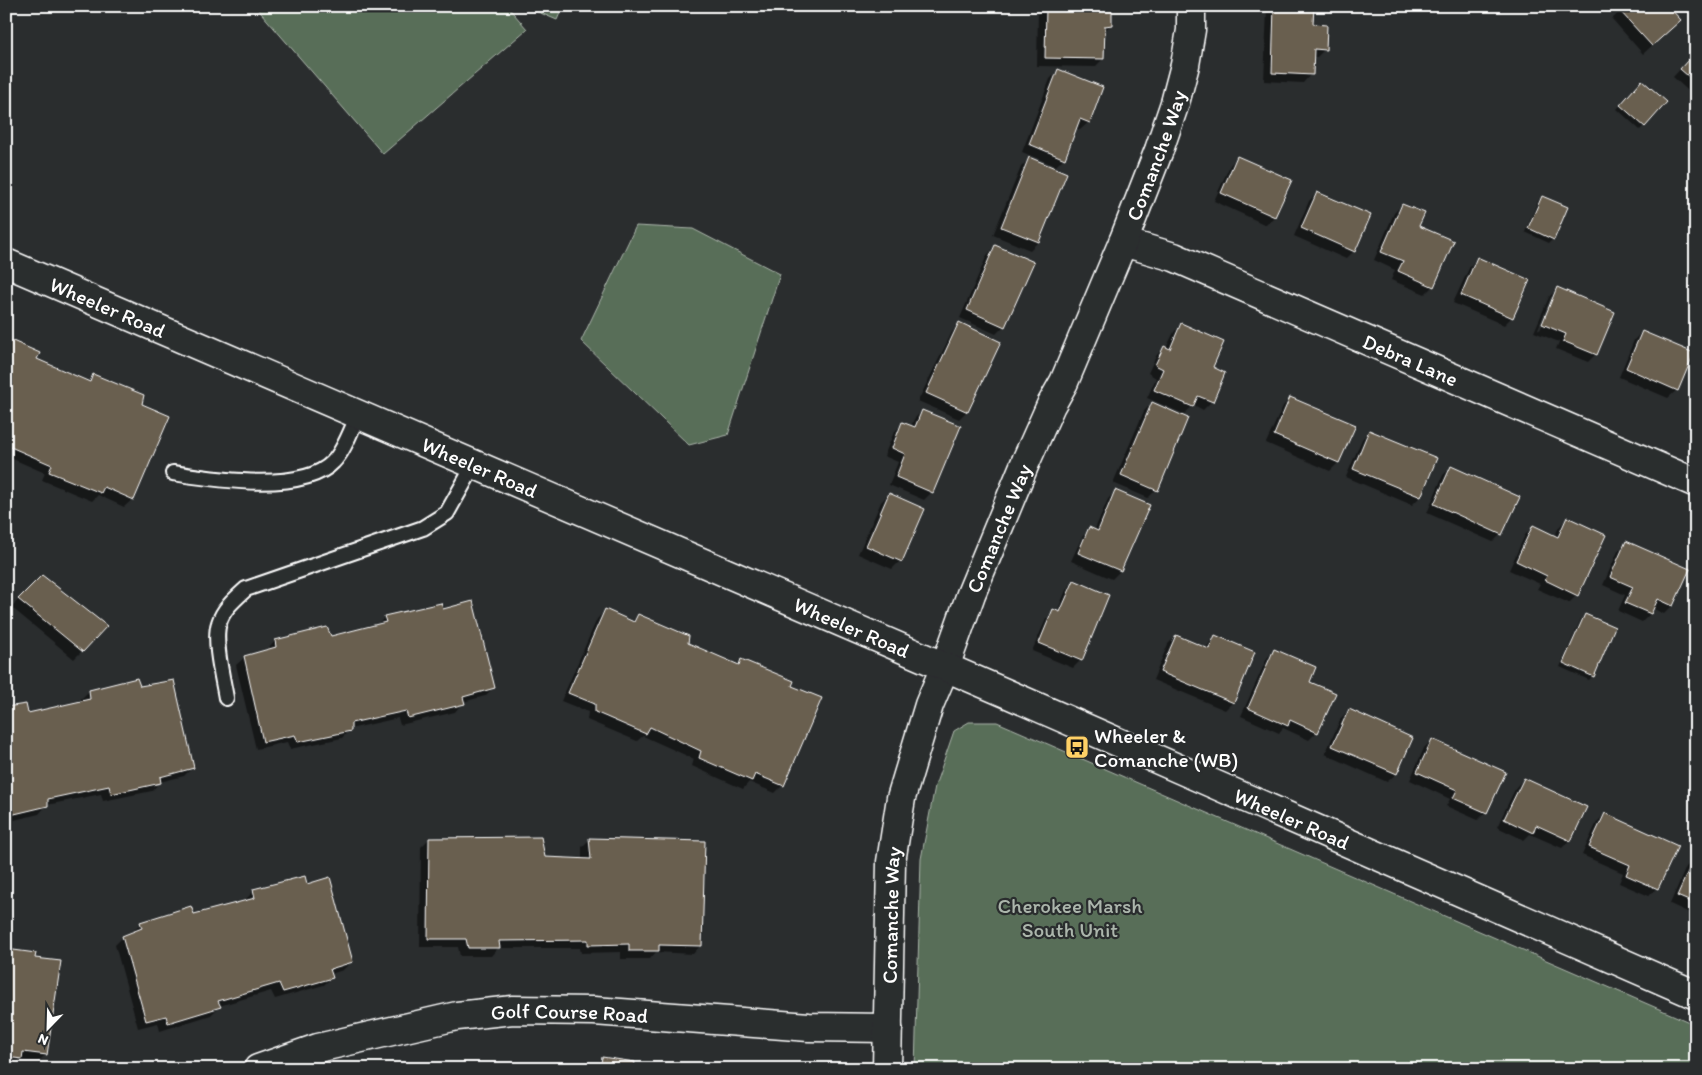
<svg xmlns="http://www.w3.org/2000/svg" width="1702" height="1075" font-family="Itim,sans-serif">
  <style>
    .green { fill: #596e59; stroke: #acb6ac }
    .shadow { fill: #0007; fill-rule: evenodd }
    .building { fill: #695e50; stroke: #fff }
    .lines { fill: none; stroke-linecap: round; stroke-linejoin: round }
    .lane-casing { stroke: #fff; stroke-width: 18 }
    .street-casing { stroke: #fff; stroke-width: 31 }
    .secondary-casing { stroke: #fff; stroke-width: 31 }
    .lane { stroke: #2a2d2e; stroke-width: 14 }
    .street { stroke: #2a2d2e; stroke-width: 28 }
    .secondary { stroke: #2a2d2e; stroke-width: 28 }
    .labels { text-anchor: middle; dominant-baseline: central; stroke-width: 4.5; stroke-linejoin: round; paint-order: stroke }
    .street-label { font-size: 21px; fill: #fff; stroke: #2a2d2e }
    .poi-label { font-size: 21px; fill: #fff; stroke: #2a2d2e; text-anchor: start }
    .park-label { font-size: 21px; fill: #acb6ac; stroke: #2a2d2e }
  </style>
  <rect width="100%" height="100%" fill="#2a2d2e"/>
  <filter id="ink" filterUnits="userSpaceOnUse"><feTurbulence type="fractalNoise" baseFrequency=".02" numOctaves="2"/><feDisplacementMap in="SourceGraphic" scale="10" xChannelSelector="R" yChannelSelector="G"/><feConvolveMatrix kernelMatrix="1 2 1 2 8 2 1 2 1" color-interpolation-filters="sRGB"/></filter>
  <g filter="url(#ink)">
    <!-- green -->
    <g class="green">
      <polygon points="255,6 507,6 527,29 383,154"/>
      <polygon points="524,6 563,6 557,20"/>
      <polygon points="636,226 693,229 780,274 728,435 689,445 581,341"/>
      <polygon points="969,722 997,722 1696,1025 1696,1069 915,1069 921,859 935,786 954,731"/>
    </g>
    <!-- shadow -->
    <g class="shadow">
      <polygon points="1041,6 1111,6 1111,25 1103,32 1103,59 1095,67 1037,66 1038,9"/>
      <polygon points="1270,6 1312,6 1311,25 1325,49 1317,57 1312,57 1311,74 1303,83 1264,81 1267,9"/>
      <polygon points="1626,6 1671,28 1643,54 1612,19"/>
      <polygon points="1696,52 1696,98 1673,77"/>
      <polygon points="1058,71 1089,122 1080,130 1075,128 1064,158 1056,166 1022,152 1050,79"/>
      <polygon points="1638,86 1665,103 1640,130 1617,109"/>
      <polygon points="1238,157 1290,181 1274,217 1266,225 1214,201 1230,165"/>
      <polygon points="1029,159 1066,173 1038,242 1030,250 993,235 1021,167"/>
      <polygon points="1317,193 1354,251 1346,259 1294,236 1309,201"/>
      <polygon points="1542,197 1553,239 1549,243 1525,232 1538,201"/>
      <polygon points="1402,205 1433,286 1425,294 1391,280 1395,270 1374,260 1394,213"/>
      <polygon points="995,247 1004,326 996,334 960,318 987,255"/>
      <polygon points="1478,258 1512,317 1504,325 1453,303 1470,266"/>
      <path d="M1557 289 1596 354 1588 362 1556 349 1559 342 1534 332 1549 297ZM1551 297H1554L1540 330 1538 329Z"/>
      <polygon points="960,324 967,411 959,419 918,401 952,332"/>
      <polygon points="1182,324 1211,368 1224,373 1211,402 1203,410 1194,405 1184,414 1147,398 1156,378 1148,373 1156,356 1164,347 1166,348 1174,332"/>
      <polygon points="1642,332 1677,390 1668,398 1619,377 1634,340"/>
      <polygon points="6,340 35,359 87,382 94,376 140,404 133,499 124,507 98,495 92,501 42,480 45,473 6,456"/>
      <polygon points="1291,398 1354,426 1338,463 1330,471 1266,443 1283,406"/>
      <polygon points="1152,403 1156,490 1148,498 1113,483 1144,411"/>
      <polygon points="922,411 932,492 924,500 889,485 898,462 884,456 894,432 903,424 911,427 914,419"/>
      <polygon points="1370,431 1420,497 1412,505 1346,477 1362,439"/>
      <polygon points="1452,467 1501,534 1493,542 1427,513 1443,475"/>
      <polygon points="1116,491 1120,571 1112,579 1071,561 1082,537 1090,529 1094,531 1108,499"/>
      <polygon points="889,494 900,561 892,569 858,554 881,502"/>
      <polygon points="1567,519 1577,595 1569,603 1537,589 1540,584 1509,570 1525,535 1533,527 1554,537 1559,527"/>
      <polygon points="1626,543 1688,570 1672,606 1664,614 1652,608 1650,614 1642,622 1618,611 1625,595 1603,585 1618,551"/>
      <polygon points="42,577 82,651 74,659 11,607"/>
      <polygon points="1074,581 1081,660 1073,668 1032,651 1046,619 1054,611 1057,612 1066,590"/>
      <polygon points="1696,605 1696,628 1687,624"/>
      <polygon points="605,611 631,622 638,616 686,644 736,665 742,660 790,687 783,785 775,793 749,782 743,789 692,766 694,759 643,736 637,741 587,720 588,712 561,701 597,619"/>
      <polygon points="1585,616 1593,676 1589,680 1560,667 1581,619"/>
      <polygon points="385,617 493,688 485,696 463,702 455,712 400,725 398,718 350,729 342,738 290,749 287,742 256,749 236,665 245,657 267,650 275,641 330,637 376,626"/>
      <polygon points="1176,636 1205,649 1215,636 1233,702 1225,710 1153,680 1168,644"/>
      <polygon points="1275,650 1308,682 1317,732 1309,740 1283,728 1279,733 1241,716 1267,658"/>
      <polygon points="139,687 192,768 184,776 160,782 152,791 103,801 101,794 47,805 39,814 6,822 6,709 27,715 81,702 81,699 89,691"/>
      <polygon points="1349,710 1411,738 1396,774 1387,782 1325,754 1341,718"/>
      <polygon points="1432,740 1486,812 1478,820 1446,806 1450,799 1410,780 1424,748"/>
      <polygon points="1524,779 1570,840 1562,848 1530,834 1524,840 1497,827 1516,787"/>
      <polygon points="1605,814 1657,888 1649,896 1619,883 1623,873 1582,855 1597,822"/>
      <polygon points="429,839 543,858 582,860 582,847 590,839 701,945 693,954 656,952 650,959 621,959 621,952 581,953 580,948 498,948 491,956 460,956 458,947 420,947 421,847"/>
      <polygon points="1694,859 1696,860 1696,916 1670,904 1686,867"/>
      <polygon points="307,885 351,962 343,970 331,974 332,977 324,985 275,999 271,991 219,1006 219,1007 211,1015 160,1031 158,1023 138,1028 115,945 123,937 133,933 133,931 141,923 193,915 246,901 246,899 254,891"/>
      <polygon points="6,950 46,1054 38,1062 19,1060 13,1066 6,1065"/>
      <polygon points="603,1058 632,1069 594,1069 594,1066"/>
    </g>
    <!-- building -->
    <g class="building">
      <polygon points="1046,6 1112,6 1112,25 1105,26 1104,59 1045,58"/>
      <polygon points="1274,6 1314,6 1313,24 1327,25 1326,50 1314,49 1313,75 1272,73"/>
      <polygon points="1624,6 1668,6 1681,20 1652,46 1619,10"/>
      <polygon points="1696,51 1696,83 1680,69"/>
      <polygon points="1058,69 1103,87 1090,123 1080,119 1065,159 1029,144"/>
      <polygon points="1642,80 1667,102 1645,127 1620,105"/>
      <polygon points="1237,156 1292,180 1275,217 1221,193"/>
      <polygon points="1029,157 1067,173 1039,242 1001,227"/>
      <polygon points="1317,192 1371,215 1355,252 1301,228"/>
      <polygon points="1542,196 1568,207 1554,240 1528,228"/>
      <polygon points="1402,204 1425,213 1419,226 1454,241 1434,287 1398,271 1403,261 1381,252"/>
      <polygon points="995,245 1034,262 1005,327 967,310"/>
      <polygon points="1477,257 1530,280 1513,318 1461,295"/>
      <polygon points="1557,287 1615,312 1597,355 1563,341 1566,334 1542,324"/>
      <polygon points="959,322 1001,342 968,412 926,393"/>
      <polygon points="1181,323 1224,342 1213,367 1225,373 1213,402 1198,396 1193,407 1154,390 1163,369 1155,365 1164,346 1170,349"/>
      <polygon points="1642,331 1694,353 1678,391 1626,368"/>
      <polygon points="6,338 40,353 37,359 90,382 93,374 144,395 142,404 170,416 134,500 104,487 101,493 49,472 52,465 6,445"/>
      <polygon points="1290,397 1356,425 1339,463 1274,435"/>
      <polygon points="1152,402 1188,418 1158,491 1121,475"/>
      <polygon points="922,410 961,426 933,493 896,477 905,454 892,448 902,422 915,427"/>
      <polygon points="1369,430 1437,458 1421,497 1353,469"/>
      <polygon points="1451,466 1520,497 1502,535 1434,504"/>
      <polygon points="1115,490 1150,505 1121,571 1078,553 1089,527 1098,531"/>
      <polygon points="889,493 925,509 902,562 866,546"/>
      <polygon points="1567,517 1606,535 1578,596 1545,580 1547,576 1516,561 1533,525 1558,537"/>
      <polygon points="1626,541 1690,569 1673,606 1658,599 1651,614 1625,603 1633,587 1610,577"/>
      <polygon points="42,575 107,626 83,652 18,599"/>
      <polygon points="1074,580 1109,595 1082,661 1039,643 1053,609 1060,612"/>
      <polygon points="473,601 495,688 463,697 465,704 408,718 406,711 351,723 351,731 298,742 295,735 263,742 244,656 276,647 275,640 327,627 331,636 386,622 384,616 441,603 443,609"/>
      <polygon points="605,609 634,622 638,614 689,636 688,643 739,665 741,659 794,681 792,686 822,698 784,786 755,774 752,781 699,758 701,751 650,727 646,734 595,712 595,704 568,693"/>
      <polygon points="1585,614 1615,627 1594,677 1563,663"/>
      <polygon points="1176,635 1209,649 1215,635 1255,652 1234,703 1160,672"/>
      <polygon points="1274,649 1316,667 1310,682 1336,693 1318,733 1290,720 1288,726 1248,708"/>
      <polygon points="137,678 140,686 174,680 194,768 160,777 161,783 111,794 109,786 48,799 48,806 6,816 6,707 26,704 28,713 90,699 89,690"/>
      <polygon points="1349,709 1413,738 1397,774 1332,746"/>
      <polygon points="1432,739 1506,772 1487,813 1453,798 1457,790 1417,772"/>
      <polygon points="1524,778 1587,807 1571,841 1536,825 1533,833 1504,819"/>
      <polygon points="1605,813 1678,846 1658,889 1626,875 1630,865 1589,847"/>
      <polygon points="541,837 545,857 591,859 589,838 705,841 702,946 659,945 659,951 629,951 629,944 588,945 588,940 499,941 500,948 468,948 466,939 428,939 429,838"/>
      <polygon points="1694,858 1696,859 1696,904 1677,896"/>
      <polygon points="305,876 307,884 330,877 353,962 330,969 333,978 283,992 279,983 218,1001 221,1007 168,1023 166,1016 146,1021 122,936 142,928 140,922 191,906 194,914 255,898 253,889"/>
      <polygon points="6,949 36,953 35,958 61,961 47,1055 23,1052 22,1059 6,1057"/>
      <polygon points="602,1057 635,1062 634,1069 600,1069"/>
    </g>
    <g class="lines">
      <!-- lane casing -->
      <g class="lane-casing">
        <g id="lane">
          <path d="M173 473C212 479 303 494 333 462 344 451 351 430 358 415"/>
          <path d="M226 698C223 680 213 640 219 623 223 609 235 599 246 589L423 528 447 513 474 465"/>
        </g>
      </g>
      <!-- street casing -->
      <g class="street-casing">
        <g id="street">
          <path id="s1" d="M1123 242 1174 257 1696 483"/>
          <path id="s2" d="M258 1069 318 1048 457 1016 513 1010 594 1011 809 1027 888 1028"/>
          <path id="s3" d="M887 1069 891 862 901 798 929 705 945 667 971 594 1026 461 1051 405 1064 382 1123 242 1159 150 1175 103 1185 65 1191 30V6"/>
        </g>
      </g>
      <!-- secondary casing -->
      <g class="secondary-casing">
        <g id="secondary">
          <path id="s4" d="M6 263 1008 694 1696 995"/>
        </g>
      </g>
      <!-- lane -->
      <use href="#lane" class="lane"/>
      <!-- street -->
      <use href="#street" class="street"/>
      <!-- secondary -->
      <use href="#secondary" class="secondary"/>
    </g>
  </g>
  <!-- icons -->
  <defs>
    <g id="bus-square" transform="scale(1.25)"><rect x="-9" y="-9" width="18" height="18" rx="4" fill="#ffd166" stroke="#2a2d2e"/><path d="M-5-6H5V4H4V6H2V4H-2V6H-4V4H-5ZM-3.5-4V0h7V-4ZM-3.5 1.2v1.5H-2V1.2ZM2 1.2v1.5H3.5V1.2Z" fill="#111"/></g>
  </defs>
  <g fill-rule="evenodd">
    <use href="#bus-square" x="1077" y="747"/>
  </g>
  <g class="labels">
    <!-- street labels -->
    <g class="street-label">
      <text stroke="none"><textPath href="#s3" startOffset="964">Comanche Way</textPath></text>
      <text stroke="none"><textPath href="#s4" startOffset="111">Wheeler Road</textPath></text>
      <text stroke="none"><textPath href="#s1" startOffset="311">Debra Lane</textPath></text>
      <text stroke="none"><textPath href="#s4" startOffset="516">Wheeler Road</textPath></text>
      <text stroke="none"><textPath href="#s3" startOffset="559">Comanche Way</textPath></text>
      <text stroke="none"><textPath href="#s4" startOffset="921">Wheeler Road</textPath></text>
      <text stroke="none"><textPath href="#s4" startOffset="1401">Wheeler Road</textPath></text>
      <text stroke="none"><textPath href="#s3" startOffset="154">Comanche Way</textPath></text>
      <text stroke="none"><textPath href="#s2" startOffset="319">Golf Course Road</textPath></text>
    </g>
    <!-- poi labels -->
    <g class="poi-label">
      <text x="1094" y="735">Wheeler &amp;<tspan x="1094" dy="24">Comanche (WB)</tspan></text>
    </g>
    <!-- park labels -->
    <g class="park-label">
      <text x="1070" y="905">Cherokee Marsh<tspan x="1070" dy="24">South Unit</tspan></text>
    </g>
  </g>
  <!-- margin -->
  <rect width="1702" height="1075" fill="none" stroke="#2a2d2e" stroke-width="25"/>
  <rect x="12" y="12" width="1677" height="1050" fill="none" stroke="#fff" stroke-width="2" filter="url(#ink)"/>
  <!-- north arrow -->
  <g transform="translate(48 1028) rotate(203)" stroke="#2a2d2e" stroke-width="4" paint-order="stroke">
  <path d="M0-4L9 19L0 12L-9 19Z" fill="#ffffff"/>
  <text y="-8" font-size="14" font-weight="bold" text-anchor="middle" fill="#ffffff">N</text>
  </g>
</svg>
